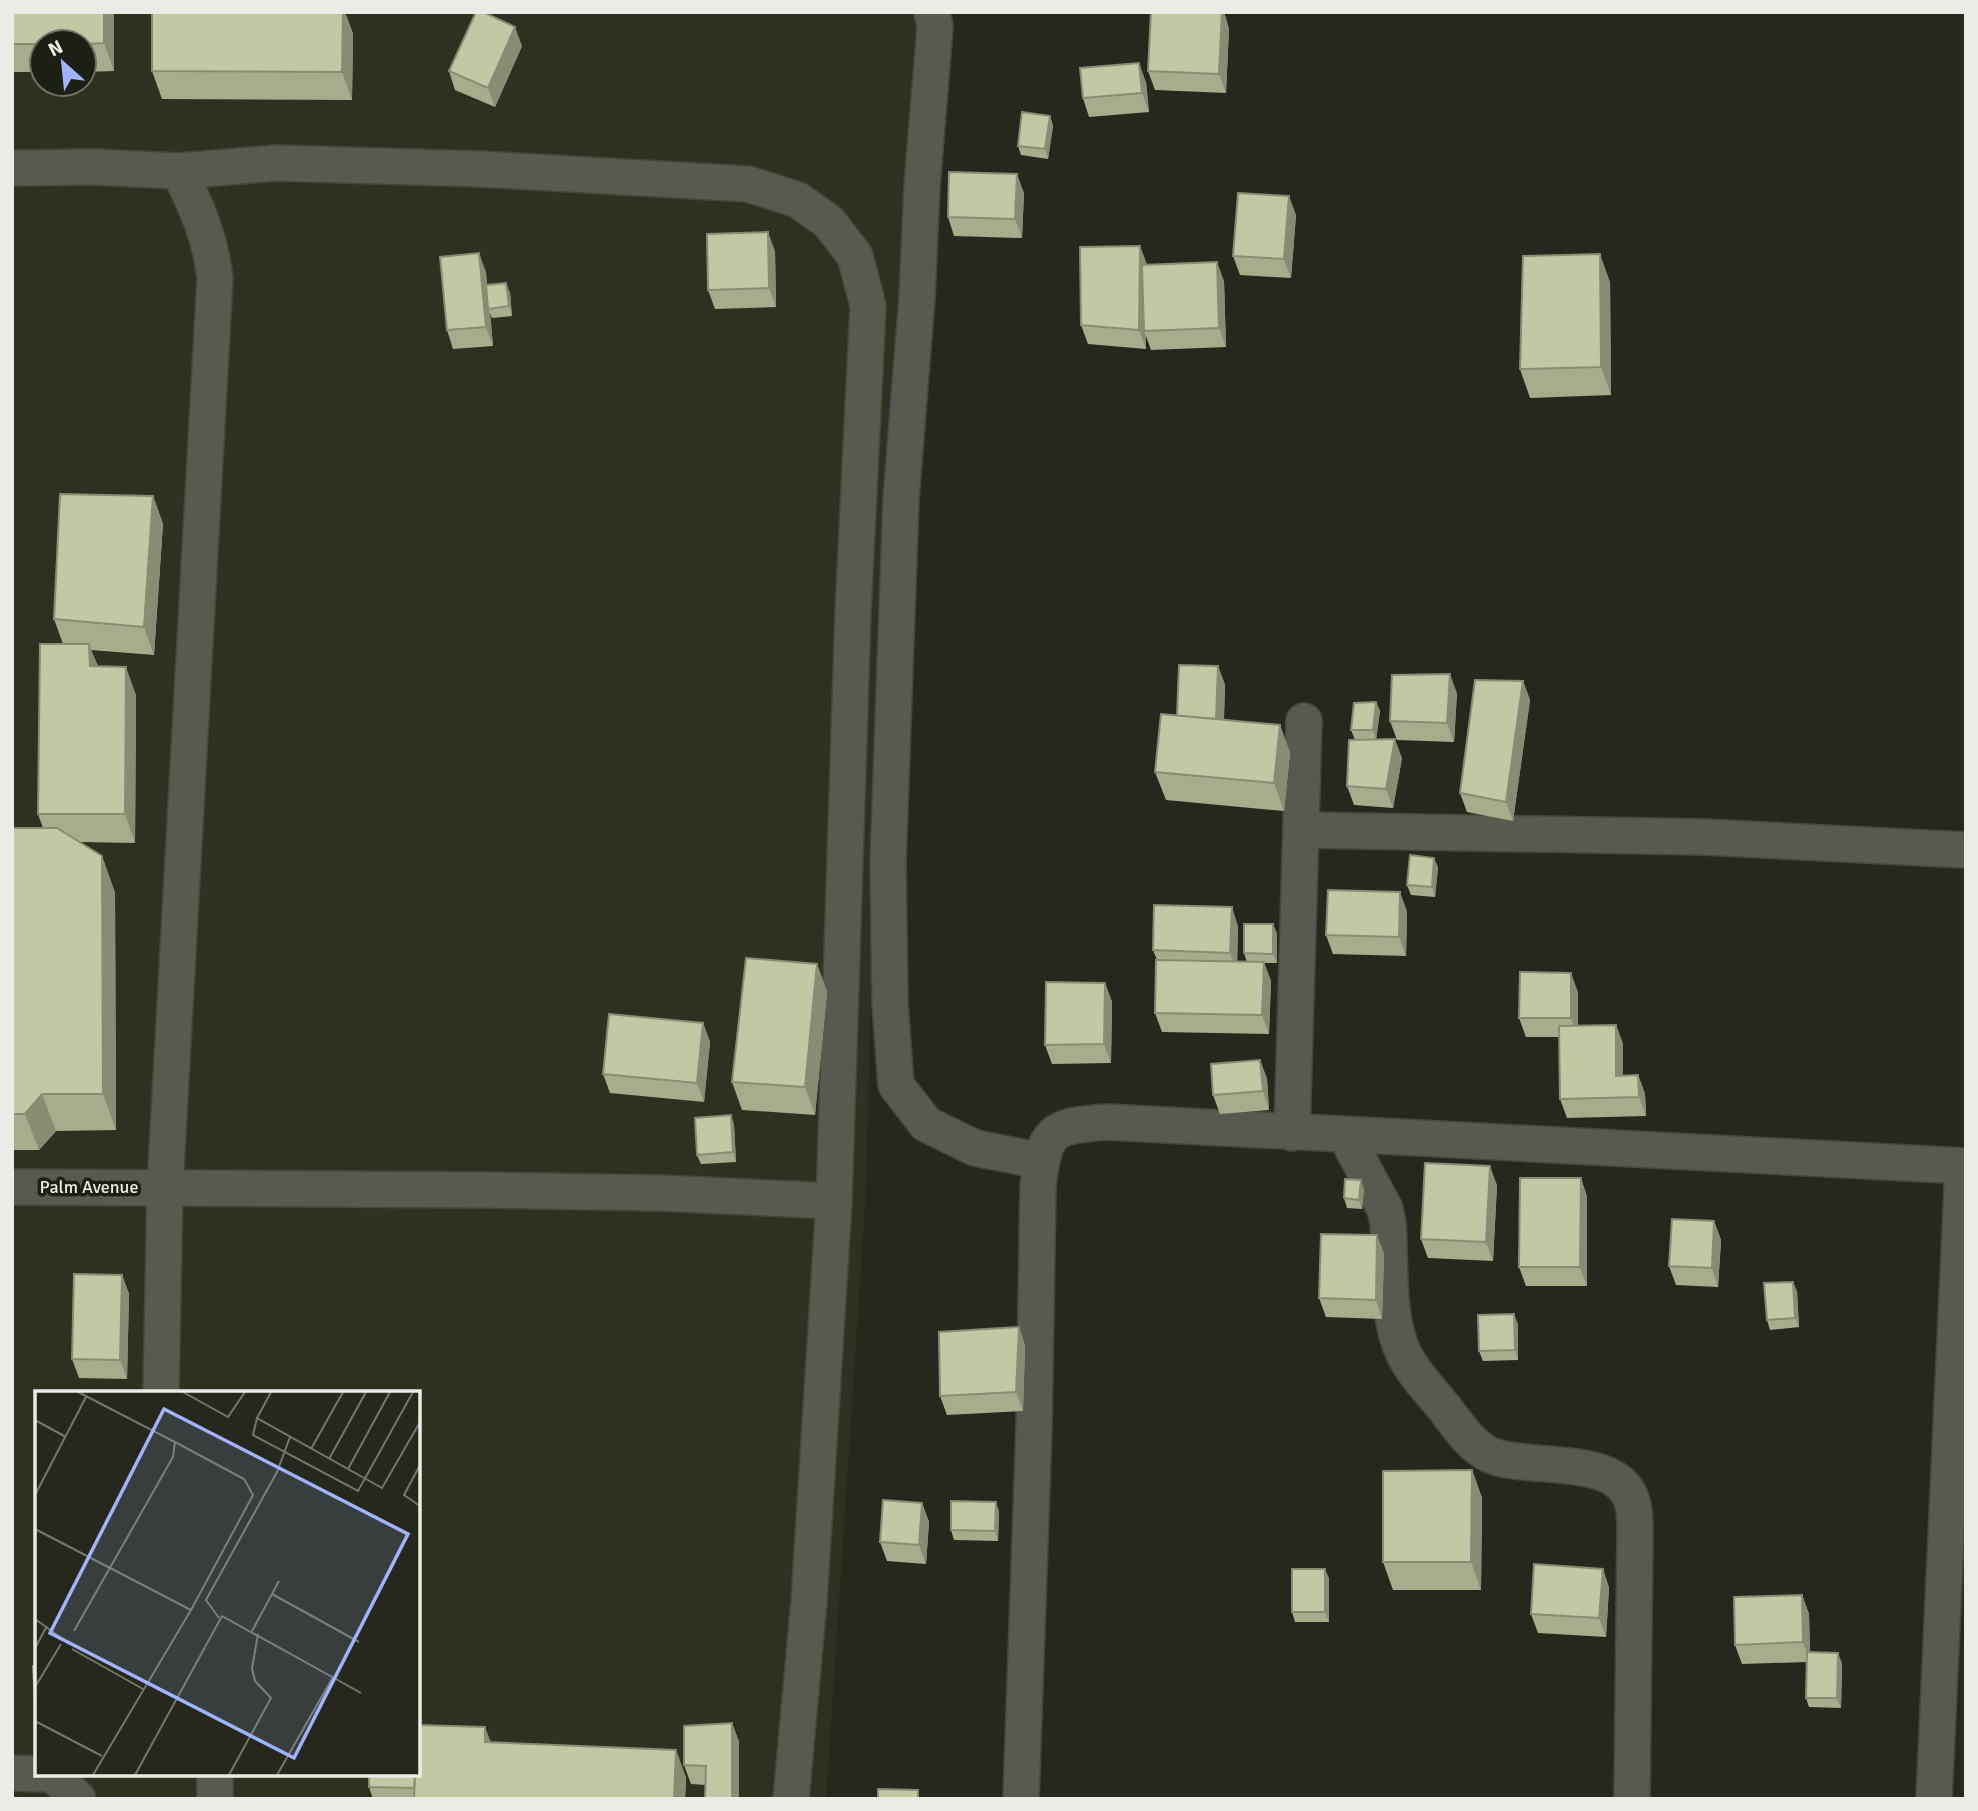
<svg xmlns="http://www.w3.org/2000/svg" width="1978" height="1811" font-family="Signika,sans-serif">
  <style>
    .built { fill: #2e3120; fill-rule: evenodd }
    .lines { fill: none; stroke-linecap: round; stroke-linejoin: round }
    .minor-casing { stroke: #44463c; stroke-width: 38 }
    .minor { stroke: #575a4e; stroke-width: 35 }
    .wall { fill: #a6ad8d }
    .shaded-wall { fill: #878d73 }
    .building { fill: #c1c9a4; stroke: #878d73; stroke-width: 2 }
    .labels { text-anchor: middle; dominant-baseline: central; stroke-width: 7; stroke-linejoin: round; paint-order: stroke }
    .street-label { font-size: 18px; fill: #ebece5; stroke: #1c1f14 }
    .inset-road { fill: none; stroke: #75766d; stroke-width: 2 }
    .view { fill: #a0b3fd; fill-opacity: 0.15; stroke: #a0b3fd; stroke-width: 3.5 }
    .inset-edge { fill: none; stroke: #ebece5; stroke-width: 3.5 }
  </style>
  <rect width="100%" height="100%" fill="#26281d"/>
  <!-- built -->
  <path class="built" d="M12 12H926L886 488 865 1206 826 1799H12ZM42 42H84V84H42ZM37 1393H418V1774H37Z"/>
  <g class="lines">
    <!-- minor casing -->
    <g class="minor-casing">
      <g id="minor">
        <polyline points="932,12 935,27 922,186 917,297 901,499 888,862 890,1004 896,1085 926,1124 975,1148 1041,1161"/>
        <path d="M12 168 94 167 179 171C197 208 210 236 215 278L165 1187 161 1393"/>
        <polyline points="179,171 276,163 480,169 748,184 798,200 829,222 855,256 868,306 853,612 834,1201"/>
        <polyline points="1302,830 1704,837 1966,850"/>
        <polyline points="1292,1133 1304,721"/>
        <path d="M1346 1136 1385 1209 1388 1223C1391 1263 1386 1318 1404 1354 1414 1375 1431 1391 1446 1410 1458 1426 1471 1446 1490 1455 1529 1472 1621 1451 1633 1505 1635 1513 1635 1523 1635 1531L1632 1799"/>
        <polyline points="12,1187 486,1190 661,1193 834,1201 809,1601 791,1799"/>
        <polyline points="12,1773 37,1774"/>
        <polyline points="45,1774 54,1775 78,1799"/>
        <polyline points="215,1774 215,1799"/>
        <path d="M1021 1799 1034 1427 1038 1187C1044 1129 1052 1126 1107 1122L1966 1166"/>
        <polyline points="1934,1799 1963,1166"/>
      </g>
    </g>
    <!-- minor -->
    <use href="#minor" class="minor"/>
  </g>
  <!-- wall -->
  <g class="wall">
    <polygon points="12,12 114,12 114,71 84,72 84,42 42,42 42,72 12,72"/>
    <polygon points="152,12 345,12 353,34 352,100 162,99 152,71"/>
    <polygon points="1151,12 1224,12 1229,29 1226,93 1155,90 1148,71"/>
    <polygon points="522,46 495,107 455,90 449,71"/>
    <polygon points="1146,82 1149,112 1089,117 1083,98"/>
    <polygon points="1050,116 1053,126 1048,159 1021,155 1018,146"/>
    <polygon points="1024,193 1022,238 954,236 948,217"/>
    <polygon points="1296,215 1291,278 1240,275 1233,256"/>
    <polygon points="1140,246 1147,265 1224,281 1226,347 1151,350 1146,336 1146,349 1088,344 1081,325"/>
    <polygon points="775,251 776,307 715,309 708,290"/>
    <polygon points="486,272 487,285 510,293 512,316 492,318 490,313 493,346 453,349 447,330"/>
    <polygon points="1610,282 1611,395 1530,398 1520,369"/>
    <polygon points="153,496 163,524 154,655 91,650 98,666 136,695 135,843 80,842 102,856 115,893 116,1130 56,1131 39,1150 12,1150 12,828 43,828 38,814 63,644 54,619"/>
    <polygon points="1218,666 1225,685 1224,720 1280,725 1290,753 1284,811 1166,800 1155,772 1177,716"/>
    <polygon points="1523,681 1530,700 1513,821 1467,812 1460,793"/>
    <polygon points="1457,693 1454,742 1397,740 1390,721"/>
    <polygon points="1376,702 1380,711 1376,740 1402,758 1393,808 1354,805 1347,786 1355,740 1351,730"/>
    <polygon points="1438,867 1435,897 1411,895 1407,885"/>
    <polygon points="1407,911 1406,956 1333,954 1326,935"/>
    <polygon points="1273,924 1277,934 1277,963 1264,963 1271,981 1269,1034 1162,1032 1155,1013 1157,960 1153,950 1238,926 1237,962 1247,962 1244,953"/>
    <polygon points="817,964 827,992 815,1115 742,1110 732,1082"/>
    <polygon points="1105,983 1112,1002 1111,1063 1052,1064 1045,1045"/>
    <polygon points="1578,992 1578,1025 1616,1025 1623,1044 1623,1075 1638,1075 1645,1094 1646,1116 1567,1118 1560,1099 1559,1037 1526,1037 1519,1018"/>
    <polygon points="703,1023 710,1042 704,1102 610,1093 603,1074"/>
    <polygon points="1260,1060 1267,1079 1269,1110 1220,1114 1213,1095"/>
    <polygon points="731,1115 734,1125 736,1162 701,1164 697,1155"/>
    <polygon points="1581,1178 1587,1197 1587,1286 1526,1286 1519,1267"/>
    <polygon points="1497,1185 1493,1261 1428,1258 1421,1239"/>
    <polygon points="1364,1189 1362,1209 1347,1208 1344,1198"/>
    <polygon points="1714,1221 1721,1240 1718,1287 1676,1285 1669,1266"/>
    <polygon points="1377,1235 1384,1254 1382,1319 1326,1317 1319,1298"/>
    <polygon points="122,1275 129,1294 127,1379 79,1378 72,1359"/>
    <polygon points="1797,1291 1799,1327 1770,1330 1767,1320"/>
    <polygon points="1518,1324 1518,1360 1483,1361 1479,1351"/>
    <polygon points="1019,1327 1025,1346 1023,1411 947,1415 940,1396"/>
    <polygon points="1472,1470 1482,1498 1481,1590 1393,1590 1383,1562"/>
    <polygon points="922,1503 929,1522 926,1564 887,1561 880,1542"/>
    <polygon points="999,1511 998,1541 954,1540 951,1530"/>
    <polygon points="1603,1569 1609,1588 1606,1637 1538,1633 1531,1614"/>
    <polygon points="1329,1578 1329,1622 1295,1622 1292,1612"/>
    <polygon points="1802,1595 1809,1614 1810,1652 1842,1663 1841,1708 1809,1707 1806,1698 1807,1662 1742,1664 1735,1645"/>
    <polygon points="732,1723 739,1742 739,1799 705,1799 706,1785 691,1784 684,1765"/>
    <polygon points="491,1742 676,1750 686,1778 685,1799 373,1799 369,1787"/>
  </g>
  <!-- shaded-wall -->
  <g class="shaded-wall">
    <polygon points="104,12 114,12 114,71 104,43"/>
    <polygon points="343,12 345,12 353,34 352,100 342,72"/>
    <polygon points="1222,12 1224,12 1229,29 1226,93 1219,74"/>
    <polygon points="515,27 522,46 495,107 488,88"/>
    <polygon points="1139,63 1146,82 1149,112 1142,93"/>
    <polygon points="1050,116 1053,126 1048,159 1045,149"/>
    <polygon points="1017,174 1024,193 1022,238 1015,219"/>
    <polygon points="1289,196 1296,215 1291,278 1284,259"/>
    <polygon points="768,232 775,251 776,307 769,288"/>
    <polygon points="1140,246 1147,265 1144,331 1146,336 1146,349 1139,330"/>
    <polygon points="479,253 486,272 489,309 488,309 490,313 493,346 486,327"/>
    <polygon points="1600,254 1610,282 1611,395 1601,367"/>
    <polygon points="1217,262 1224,281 1226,347 1219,328"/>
    <polygon points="506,283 510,293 512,316 509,306"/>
    <polygon points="153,496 163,524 154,655 144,627"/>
    <polygon points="89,644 99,672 90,666"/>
    <polygon points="1218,666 1225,685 1223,741 1216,722"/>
    <polygon points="126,667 136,695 135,843 125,814"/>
    <polygon points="1450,674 1457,693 1454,742 1447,723"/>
    <polygon points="1523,681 1530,700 1513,821 1506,802"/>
    <polygon points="1376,702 1380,711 1376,740 1373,730"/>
    <polygon points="1280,725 1290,753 1284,811 1274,783"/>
    <polygon points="1395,739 1402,758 1393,808 1386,789"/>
    <polygon points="102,856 115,893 116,1130 103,1094"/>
    <polygon points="1434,858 1438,867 1435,897 1432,887"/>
    <polygon points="1400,892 1407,911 1406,956 1399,937"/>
    <polygon points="1232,907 1238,926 1237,972 1230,953"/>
    <polygon points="1273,924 1277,934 1277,963 1273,954"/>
    <polygon points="1264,962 1271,981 1269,1034 1262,1015"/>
    <polygon points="817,964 827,992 815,1115 805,1087"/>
    <polygon points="1571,973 1578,992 1578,1037 1571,1018"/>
    <polygon points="1105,983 1112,1002 1111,1063 1104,1044"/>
    <polygon points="703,1023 710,1042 704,1102 697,1083"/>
    <polygon points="1616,1025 1623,1044 1623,1095 1616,1076"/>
    <polygon points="1260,1060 1267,1079 1269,1110 1263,1091"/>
    <polygon points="1638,1075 1645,1094 1646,1116 1639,1097"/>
    <polygon points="42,1094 56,1131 39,1150 25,1114"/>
    <polygon points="731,1115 734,1125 736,1162 733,1152"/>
    <polygon points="1490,1166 1497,1185 1493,1261 1486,1242"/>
    <polygon points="1581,1178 1587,1197 1587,1286 1580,1267"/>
    <polygon points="1361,1180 1364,1189 1362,1209 1359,1200"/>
    <polygon points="1714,1221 1721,1240 1718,1287 1712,1268"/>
    <polygon points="1377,1235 1384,1254 1382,1319 1376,1300"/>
    <polygon points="122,1275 129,1294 127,1379 120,1360"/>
    <polygon points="1793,1282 1797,1291 1799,1327 1795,1318"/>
    <polygon points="1514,1314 1518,1324 1518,1360 1515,1350"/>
    <polygon points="1019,1327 1025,1346 1023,1411 1016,1392"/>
    <polygon points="1472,1470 1482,1498 1481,1590 1471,1562"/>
    <polygon points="996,1502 999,1511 998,1541 995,1531"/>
    <polygon points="922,1503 929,1522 926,1564 919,1545"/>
    <polygon points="1325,1569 1329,1578 1329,1622 1325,1612"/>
    <polygon points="1603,1569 1609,1588 1606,1637 1599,1618"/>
    <polygon points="1802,1595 1809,1614 1810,1661 1803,1642"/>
    <polygon points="1838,1653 1842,1663 1841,1708 1837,1698"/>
    <polygon points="732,1723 739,1742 739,1799 732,1799"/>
    <polygon points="485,1727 496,1755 485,1742"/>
    <polygon points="676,1750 686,1778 685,1799 674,1799"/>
  </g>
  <!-- building -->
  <g class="building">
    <polygon points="12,12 104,12 104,43 84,44 84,42 42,42 42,44 12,44"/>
    <polygon points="152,12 343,12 342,72 152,71"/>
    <polygon points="476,12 483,12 515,27 488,88 449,71"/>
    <polygon points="1151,12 1222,12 1219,74 1148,71"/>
    <polygon points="1139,63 1142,93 1083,98 1080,68"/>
    <polygon points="1022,112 1050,116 1045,149 1018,146"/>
    <polygon points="949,172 1017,174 1015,219 948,217"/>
    <polygon points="1238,193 1289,196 1284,259 1233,256"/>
    <polygon points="768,232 769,288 708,290 707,234"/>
    <polygon points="1140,246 1139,330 1081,325 1080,247"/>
    <polygon points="479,253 486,327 447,330 440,257"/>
    <polygon points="1600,254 1601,367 1520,369 1523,256"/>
    <polygon points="1217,262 1219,328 1144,331 1142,265"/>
    <polygon points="506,283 509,306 488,309 486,285"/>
    <polygon points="60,494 153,496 144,627 54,619"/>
    <polygon points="40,644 89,644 90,666 126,667 125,814 38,814"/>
    <polygon points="1179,665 1218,666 1216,719 1177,716"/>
    <polygon points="1450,674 1447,723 1390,721 1392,675"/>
    <polygon points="1475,680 1523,681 1506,802 1460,793"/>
    <polygon points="1376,702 1373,730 1351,730 1354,703"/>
    <polygon points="1161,714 1280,725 1274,783 1155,772"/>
    <polygon points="1395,739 1386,789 1347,786 1349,740"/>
    <polygon points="12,828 57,828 102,856 103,1094 42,1094 25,1114 12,1114"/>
    <polygon points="1410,855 1434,858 1432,887 1407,885"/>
    <polygon points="1328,890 1400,892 1399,937 1326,935"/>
    <polygon points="1154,905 1232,907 1230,953 1153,950"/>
    <polygon points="1244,924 1273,924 1273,954 1244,953"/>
    <polygon points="746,958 817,964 805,1087 732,1082"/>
    <polygon points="1156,960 1264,962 1262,1015 1155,1013"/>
    <polygon points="1520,972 1571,973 1571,1018 1519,1018"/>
    <polygon points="1046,982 1105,983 1104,1044 1045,1045"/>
    <polygon points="609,1014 703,1023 697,1083 603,1074"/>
    <polygon points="1616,1025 1616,1076 1638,1075 1639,1097 1560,1099 1559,1026"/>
    <polygon points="1260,1060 1263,1091 1213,1095 1211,1064"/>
    <polygon points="731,1115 733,1152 697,1155 695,1118"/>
    <polygon points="1425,1163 1490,1166 1486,1242 1421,1239"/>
    <polygon points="1520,1178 1581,1178 1580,1267 1519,1267"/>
    <polygon points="1345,1179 1361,1180 1359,1200 1344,1198"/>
    <polygon points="1672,1219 1714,1221 1712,1268 1669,1266"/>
    <polygon points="1321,1234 1377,1235 1376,1300 1319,1298"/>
    <polygon points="74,1274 122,1275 120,1360 72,1359"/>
    <polygon points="1793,1282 1795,1318 1767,1320 1764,1283"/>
    <polygon points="1514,1314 1515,1350 1479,1351 1478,1315"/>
    <polygon points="1019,1327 1016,1392 940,1396 939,1332"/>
    <polygon points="1472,1470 1471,1562 1383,1562 1383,1471"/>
    <polygon points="883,1500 922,1503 919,1545 880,1542"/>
    <polygon points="951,1501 996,1502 995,1531 951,1530"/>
    <polygon points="1534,1564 1603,1569 1599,1618 1531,1614"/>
    <rect x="1292" y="1569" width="33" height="43"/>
    <polygon points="1802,1595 1803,1642 1735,1645 1734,1597"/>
    <polygon points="1807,1652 1838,1653 1837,1698 1806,1698"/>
    <polygon points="37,1665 37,1702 35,1702 33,1666"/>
    <polygon points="732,1723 732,1799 705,1799 706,1766 684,1765 684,1726"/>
    <polygon points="418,1725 485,1727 485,1742 676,1750 674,1799 414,1799 415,1774 418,1774"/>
    <polygon points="369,1774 415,1774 414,1788 369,1787"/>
    <polygon points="878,1789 918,1790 918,1799 878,1799"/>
  </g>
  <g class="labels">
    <!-- street labels -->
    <g class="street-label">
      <text x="89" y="1187">Palm Avenue</text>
    </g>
  </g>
  <!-- overview -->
  <g transform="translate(35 1391)">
    <rect width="385" height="385" fill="#26281d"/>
    <path class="inset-road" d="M148 1 193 26 210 1M236 1 222 27 347 97 385 31M222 27 218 44 323 100 378 1M0 29 31 46M140 51 209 88 218 104 156 219M276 58 308 1M294 68 331 1M385 74 369 104 385 115M313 78 355 1M0 104 51 6M0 138 156 219 58 384M237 203 324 251M184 227 171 209 242 81 255 46M0 228 25 246M39 240 138 66 140 51 43 1M217 240 244 190M0 257 12 235M37 258 108 298M0 296 26 253M0 330 67 365M100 384 187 225 326 302M194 384 236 307 220 290 217 277 223 243M242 384 298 286"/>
    <path class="view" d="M129 18 373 143 259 367 15 242Z"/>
    <rect width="385" height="385" class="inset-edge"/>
  </g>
  <!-- border -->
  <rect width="1978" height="1811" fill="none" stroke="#ebece5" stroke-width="28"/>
  <!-- north arrow -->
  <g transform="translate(63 63) rotate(333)"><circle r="33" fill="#1c1f14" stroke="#6f7168" stroke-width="2"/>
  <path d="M0-5L12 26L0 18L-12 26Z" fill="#a0b3fd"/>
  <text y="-10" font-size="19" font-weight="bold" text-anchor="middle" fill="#ebece5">N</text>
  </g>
</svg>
